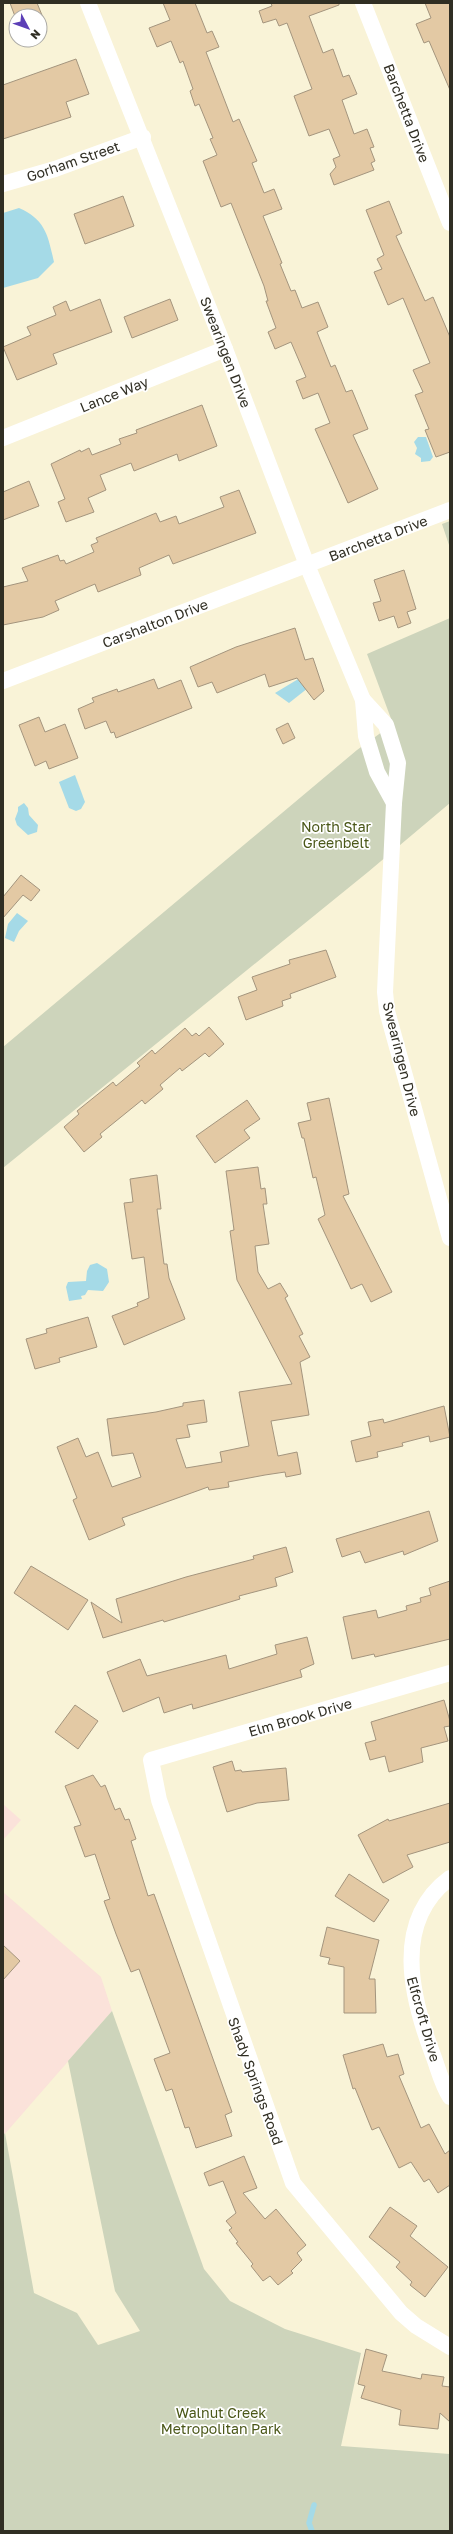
<svg xmlns="http://www.w3.org/2000/svg" width="453" height="2534" font-family="'Golos Text',sans-serif">
  <style>
    .industrial { fill: #fbe2da }
    .green { fill: #cdd4bb }
    .water { fill: #a5dae7 }
    .lines { fill: none; stroke-linecap: round; stroke-linejoin: round }
    .stream { stroke: #a5dae7; stroke-width: 5.5 }
    .building { fill: #e3c9a4; stroke: #a4957e }
    .street { stroke: #fff; stroke-width: 16 }
    .labels { text-anchor: middle; dominant-baseline: central; stroke-width: 3.5; stroke-linejoin: round; paint-order: stroke }
    .street-label { font-size: 14px; fill: #302e23; stroke: #fff }
    .park-label { font-size: 14px; fill: #4a5718; stroke: #fff }
  </style>
  <rect width="100%" height="100%" fill="#f9f3d7"/>
  <!-- industrial -->
  <g class="industrial">
    <polygon points="3,1804 21,1820 3,1840"/>
    <polygon points="3,1892 101,1977 112,2011 3,2136"/>
  </g>
  <!-- green -->
  <g class="green">
    <polygon points="450,521 450,548 442,524"/>
    <polygon points="450,618 450,803 368,872 3,1168 3,1047 357,750 393,724 367,654"/>
    <polygon points="112,2011 204,2269 230,2301 285,2329 361,2353 341,2446 450,2454 450,2531 3,2531 3,2136 5,2133 34,2293 77,2313 98,2345 140,2331 115,2291 68,2061"/>
  </g>
  <!-- water -->
  <g class="water">
    <path d="M19 208C46 220 48 236 54 262L38 278 3 288V213Z"/>
    <polygon points="418,437 426,437 433,457 430,461 421,462 421,458 415,454 417,448 414,442"/>
    <polygon points="300,678 308,688 289,703 275,693"/>
    <polygon points="75,775 85,802 81,809 76,811 69,808 59,782"/>
    <polygon points="24,803 28,808 29,815 38,825 37,832 28,835 17,825 15,819 18,811 18,807"/>
    <polygon points="17,913 28,921 19,931 14,942 5,938 8,924"/>
    <polygon points="97,1263 107,1269 109,1282 103,1291 88,1290 85,1295 81,1296 82,1299 69,1301 66,1287 68,1282 86,1281 87,1271 90,1265"/>
  </g>
  <g class="lines">
    <!-- stream -->
    <polyline class="stream" points="312,2531 309,2523 314,2505"/>
  </g>
  <!-- building -->
  <g class="building">
    <polygon points="10,3 37,3 44,20 40,22 40,16 16,16 16,19"/>
    <polygon points="163,3 195,3 207,33 212,31 219,47 206,52 233,122 239,119 257,161 252,163 264,193 274,189 282,209 263,216 282,263 280,264 291,291 295,290 302,308 318,302 328,327 317,332 331,367 335,365 346,392 352,390 368,429 353,435 378,489 348,503 315,429 330,423 318,393 303,399 296,381 306,377 291,342 275,349 268,332 276,328 266,301 268,301 264,286 231,203 221,207 203,161 217,155 210,139 213,138 199,104 195,106 190,91 193,89 183,61 180,63 171,41 157,47 149,28 170,20"/>
    <polygon points="271,3 339,3 339,5 309,16 323,53 333,49 343,77 349,75 357,94 342,100 354,134 367,129 374,147 370,148 375,161 371,163 374,170 334,185 330,174 336,167 333,159 340,156 329,129 309,136 294,96 312,89 287,23 279,26 276,19 263,23 259,11 272,6"/>
    <polygon points="425,3 450,3 450,90 429,41 424,43 416,24 431,18"/>
    <polygon points="76,59 89,94 66,102 71,117 3,139 3,85"/>
    <polygon points="123,196 134,226 85,244 74,214"/>
    <polygon points="389,201 402,233 396,236 425,301 433,297 450,337 450,452 436,457 425,430 429,429 415,395 423,392 413,370 430,363 403,298 388,305 374,272 382,269 377,259 384,255 366,210"/>
    <polygon points="100,299 112,332 53,354 57,364 17,380 3,347 31,335 27,327 56,315 53,307 66,301 70,311"/>
    <polygon points="170,299 178,320 132,338 124,317"/>
    <polygon points="202,405 217,446 179,461 177,454 134,471 131,463 100,475 106,490 88,498 94,512 66,522 58,502 65,499 51,464 80,450 81,452 89,448 92,455 121,444 119,439 137,433 136,430"/>
    <polygon points="29,481 39,506 3,520 3,492"/>
    <polygon points="239,490 256,533 173,564 169,555 139,568 141,575 98,592 95,584 55,601 59,610 43,617 3,625 3,587 28,581 22,568 58,555 60,561 64,560 66,564 94,552 91,545 98,542 96,538 156,513 160,522 176,516 179,524 224,507 220,497"/>
    <polygon points="404,570 416,609 407,612 411,623 398,628 394,616 379,621 373,603 381,601 374,580"/>
    <polygon points="295,628 305,660 313,658 324,691 314,700 297,678 269,687 265,674 217,693 212,682 198,687 190,667 236,647"/>
    <polygon points="154,679 158,689 181,680 192,708 116,738 114,732 111,733 106,721 85,729 78,709 94,702 92,698 117,689 118,692"/>
    <polygon points="39,717 45,732 65,724 78,758 49,769 46,761 35,766 19,725"/>
    <polygon points="288,723 295,738 283,744 276,729"/>
    <polygon points="21,875 40,890 31,901 23,895 3,918 3,897"/>
    <polygon points="326,950 336,977 290,994 291,998 282,1001 283,1006 246,1020 238,997 257,990 252,977 290,964 289,960"/>
    <polygon points="209,1027 224,1044 209,1057 205,1053 182,1071 180,1068 160,1085 163,1089 145,1104 142,1100 100,1134 102,1137 84,1152 64,1127 79,1114 77,1111 113,1082 116,1086 140,1066 137,1063 152,1050 155,1054 185,1028 192,1036 196,1033 199,1036"/>
    <polygon points="329,1098 349,1194 343,1196 392,1292 371,1302 362,1284 351,1289 318,1219 325,1215 316,1177 313,1178 304,1138 302,1138 298,1123 311,1120 307,1103"/>
    <polygon points="247,1100 260,1119 244,1130 250,1138 215,1163 196,1136"/>
    <polygon points="258,1167 261,1189 265,1188 267,1204 263,1204 269,1244 255,1246 258,1272 268,1289 280,1283 288,1296 285,1298 303,1334 299,1336 310,1357 300,1362 309,1415 271,1421 278,1456 297,1452 301,1474 286,1477 285,1472 265,1475 228,1482 229,1487 209,1490 208,1487 122,1518 125,1525 89,1540 73,1500 77,1498 57,1447 78,1438 86,1457 98,1452 112,1487 141,1477 133,1453 112,1456 107,1419 156,1412 183,1406 183,1403 204,1400 207,1422 187,1425 190,1437 176,1439 186,1468 222,1462 220,1452 249,1446 239,1392 292,1384 237,1280 230,1231 234,1230 226,1171"/>
    <polygon points="157,1175 161,1209 157,1209 164,1264 167,1264 169,1278 185,1319 124,1345 112,1316 138,1306 137,1303 149,1298 144,1257 132,1259 124,1203 133,1202 130,1179"/>
    <polygon points="88,1317 97,1347 59,1358 60,1362 35,1369 26,1339 47,1333 46,1329"/>
    <polygon points="444,1406 450,1437 430,1442 429,1436 402,1443 403,1446 377,1452 378,1457 356,1462 351,1441 371,1436 368,1422 383,1419 384,1423"/>
    <polygon points="429,1511 438,1541 404,1555 403,1551 365,1563 360,1551 342,1557 336,1539"/>
    <polygon points="286,1547 293,1572 275,1578 277,1586 239,1596 240,1599 164,1622 163,1620 103,1638 91,1602 122,1623 116,1599 186,1577 254,1559 253,1556"/>
    <polygon points="31,1566 88,1600 68,1630 14,1593"/>
    <polygon points="450,1581 450,1639 375,1657 374,1654 352,1659 343,1617 376,1610 378,1618 407,1610 406,1606 421,1602 420,1598 431,1595 429,1588"/>
    <polygon points="307,1637 314,1664 300,1670 302,1677 193,1709 192,1704 164,1713 159,1697 123,1712 107,1672 140,1659 147,1676 226,1655 229,1669 277,1654 275,1645"/>
    <polygon points="444,1700 450,1721 450,1726 444,1727 448,1741 421,1748 423,1762 389,1772 385,1756 370,1760 365,1743 376,1740 371,1722"/>
    <polygon points="75,1705 98,1721 78,1749 55,1732"/>
    <polygon points="232,1761 235,1771 241,1770 242,1772 286,1768 289,1800 257,1803 227,1812 213,1767"/>
    <polygon points="93,1775 101,1787 105,1785 115,1810 120,1808 125,1820 129,1819 136,1839 131,1841 148,1896 154,1894 232,2112 225,2115 232,2136 196,2148 189,2127 185,2128 172,2089 166,2091 154,2059 170,2053 139,1969 131,1972 116,1934 104,1901 110,1899 95,1854 85,1857 74,1827 81,1825 65,1786"/>
    <polygon points="450,1803 450,1842 407,1855 413,1867 383,1883 358,1835 388,1819 389,1821"/>
    <polygon points="349,1874 389,1900 374,1922 335,1896"/>
    <polygon points="327,1927 379,1940 369,1979 375,1979 376,2013 344,2013 344,1967 328,1964 330,1958 320,1956"/>
    <polygon points="3,1945 20,1961 3,1980"/>
    <polygon points="383,2044 387,2057 398,2054 404,2074 399,2076 421,2128 429,2124 445,2154 450,2150 450,2185 438,2193 429,2179 424,2182 411,2162 399,2168 379,2127 372,2130 355,2088 353,2089 343,2055"/>
    <polygon points="244,2156 257,2188 243,2193 265,2219 276,2209 306,2245 297,2253 302,2260 291,2271 293,2273 278,2285 270,2276 263,2281 251,2266 253,2264 236,2243 238,2242 229,2230 232,2228 226,2221 236,2213 223,2181 209,2186 204,2173"/>
    <polygon points="390,2207 417,2226 410,2236 448,2267 425,2297 410,2285 412,2282 396,2267 400,2262 369,2237"/>
    <polygon points="366,2349 387,2355 382,2371 421,2379 422,2374 444,2377 442,2386 450,2387 450,2422 440,2413 438,2429 399,2425 401,2410 361,2398 365,2386 358,2384"/>
  </g>
  <g class="lines">
    <!-- street -->
    <g class="street">
      <polyline points="88,3 225,349 307,565 363,700 366,736 377,772 394,803"/>
      <polyline points="363,3 450,223"/>
      <polyline points="3,184 55,169 143,137"/>
      <polyline points="3,438 225,349"/>
      <polyline points="3,681 450,510"/>
      <polyline points="363,700 386,725 398,763 394,803 385,992 387,1011 450,1238"/>
      <polyline points="450,1673 151,1760 159,1800 293,2183 401,2313 416,2326 450,2347"/>
      <path d="M450 1878C392 1921 411 1997 433 2055 438 2068 442 2085 450 2097"/>
    </g>
  </g>
  <g class="labels">
    <!-- street labels -->
    <g class="street-label">
      <text transform="translate(407 113) rotate(69)">Barchetta Drive</text>
      <text transform="translate(73 161) rotate(-19)">Gorham Street</text>
      <text transform="translate(226 352) rotate(69)">Swearingen Drive</text>
      <text transform="translate(114 394) rotate(-22)">Lance Way</text>
      <text transform="translate(378 538) rotate(-21)">Barchetta Drive</text>
      <text transform="translate(155 623) rotate(-21)">Carshalton Drive</text>
      <text transform="translate(402 1059) rotate(76)">Swearingen Drive</text>
      <text transform="translate(300 1717) rotate(-16)">Elm Brook Drive</text>
      <text transform="translate(424 2019) rotate(74)">Elfcroft Drive</text>
      <text transform="translate(256 2081) rotate(70)">Shady Springs Road</text>
    </g>
    <!-- park labels -->
    <g class="park-label">
      <text x="336" y="826">North Star<tspan x="336" dy="16">Greenbelt</tspan></text>
      <text x="221" y="2412">Walnut Creek<tspan x="221" dy="16">Metropolitan Park</tspan></text>
    </g>
  </g>
  <!-- border -->
  <rect width="453" height="2534" fill="none" stroke="#302e23" stroke-width="8"/>
  <!-- north arrow -->
  <g transform="translate(28 28) rotate(131)"><circle r="19" fill="#ffffff" stroke="#acaba7"/>
  <path d="M0-3L7 15L0 10L-7 15Z" fill="#5c3fb7"/>
  <text y="-6" font-size="11" font-weight="bold" text-anchor="middle" fill="#302e23">N</text>
  </g>
</svg>
